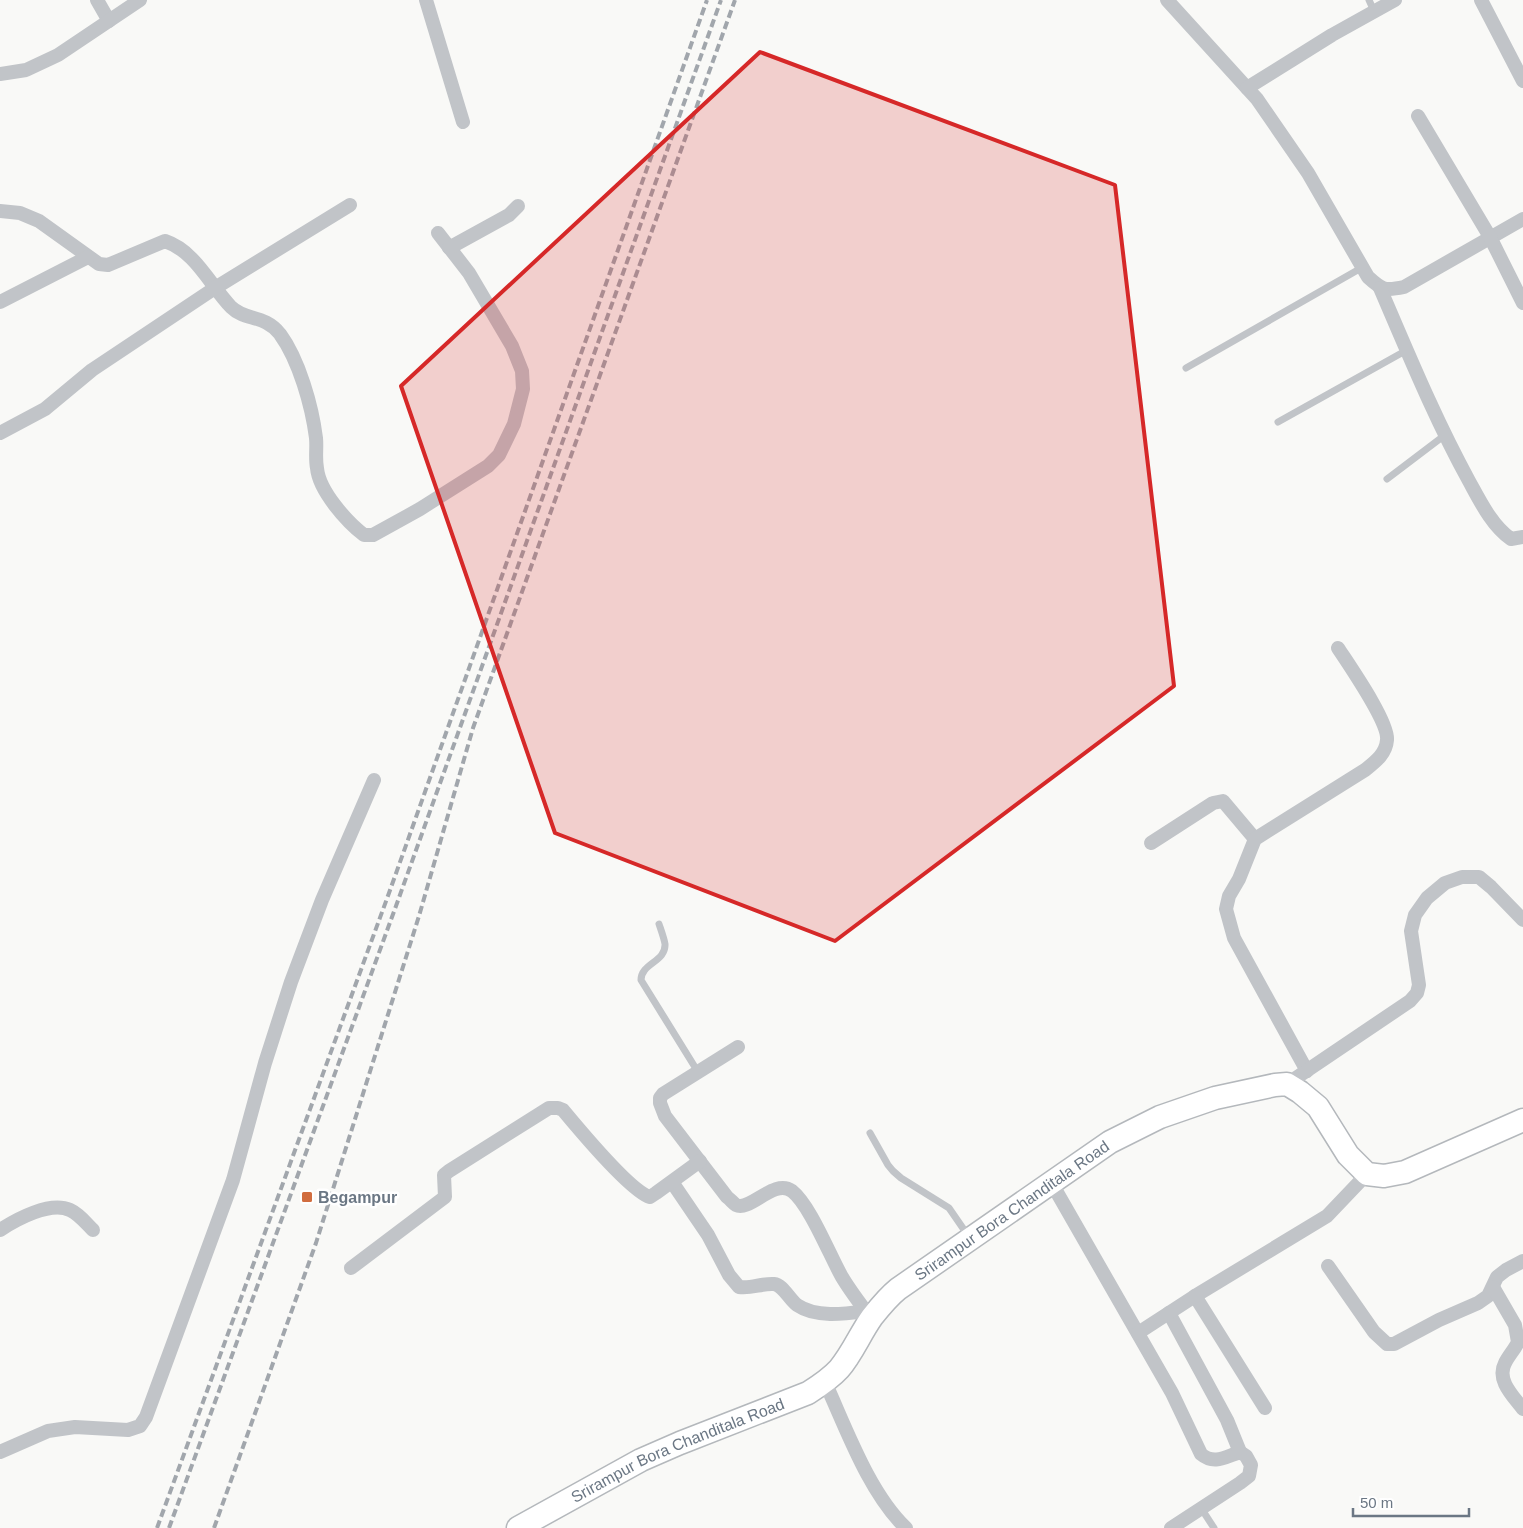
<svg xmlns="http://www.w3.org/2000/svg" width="1523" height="1528" font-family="Helvetica,sans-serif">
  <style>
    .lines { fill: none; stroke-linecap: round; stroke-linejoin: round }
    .primary-casing { stroke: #b4b8bc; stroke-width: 25 }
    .lane { stroke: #c1c4c8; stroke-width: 7 }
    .street { stroke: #c1c4c8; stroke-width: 14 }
    .primary { stroke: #fff; stroke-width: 22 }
    .rail { stroke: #a1a6ac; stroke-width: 4; stroke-dasharray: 8 4; stroke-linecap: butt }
    .marked { fill: #d62828; fill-opacity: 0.2; stroke: #d62828; stroke-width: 4; stroke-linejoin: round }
    .poi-dot { fill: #d16d3f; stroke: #fff; stroke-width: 2 }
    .labels { text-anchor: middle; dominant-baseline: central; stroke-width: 5; stroke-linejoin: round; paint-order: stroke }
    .poi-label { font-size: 16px; font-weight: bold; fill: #6b7784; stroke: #fff; text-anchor: start }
    .street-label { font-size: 16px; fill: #6b7784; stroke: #fff }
  </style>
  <rect width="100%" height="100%" fill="#f9f9f7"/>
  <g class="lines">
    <!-- primary casing -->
    <g class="primary-casing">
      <g id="primary">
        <path id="s1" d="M518 1528 641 1460 680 1443 808 1393C819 1386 830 1379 839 1369 852 1354 860 1334 872 1317 880 1307 888 1297 898 1289L1110 1142 1160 1117 1215 1098 1275 1085 1287 1084 1300 1092 1318 1107 1348 1155 1367 1174 1384 1176 1405 1172 1523 1120"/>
      </g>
    </g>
    <!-- lane -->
    <g class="lane">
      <polyline points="1369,0 1374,11"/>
      <polyline points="1186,368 1363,267"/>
      <polyline points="1278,422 1407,350"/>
      <polyline points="1387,479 1445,435"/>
      <path d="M659 924C661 930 664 938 665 944 666 962 641 963 641 980L698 1072"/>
      <polyline points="870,1133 888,1165 893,1171 901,1178 949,1208 969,1237"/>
      <polyline points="1201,1508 1214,1528"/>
    </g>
    <!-- street -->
    <g class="street">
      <polyline points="97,0 109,21"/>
      <polyline points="426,0 463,122"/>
      <path d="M1167 0 1257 99 1308 173 1368 277C1382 290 1385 291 1404 287L1523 219"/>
      <polyline points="1481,0 1523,81"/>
      <polyline points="0,74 26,70 58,55 140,0"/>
      <polyline points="1247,88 1332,35 1395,0"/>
      <polyline points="1418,116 1490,237 1523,303"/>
      <path d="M0 211 20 213 39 221 99 264 108 265 165 241C195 251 210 285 231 307 245 321 264 314 280 334 299 360 312 406 316 438 317 448 315 458 317 468 319 491 347 522 364 535H373L420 509 488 466 499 455 514 424 523 389 522 371 512 346 469 273 438 233"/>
      <polyline points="449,248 509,215 518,206"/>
      <path d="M1380 288C1408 353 1435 419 1469 481 1480 501 1492 526 1511 539L1523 537"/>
      <polyline points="0,302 88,257"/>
      <polyline points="0,433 45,409 92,370 215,288 350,205"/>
      <polyline points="1151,843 1213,803 1223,801 1255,839"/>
      <path d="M738 1047 663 1094 660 1098V1103L665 1116 727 1197C730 1199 733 1203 736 1205 750 1212 774 1178 792 1191 810 1205 830 1256 842 1277 851 1292 861 1305 871 1318"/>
      <path d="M1307 1071 1234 938 1226 909 1229 896 1239 879 1255 839 1365 770C1375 762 1386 754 1387 740 1389 722 1349 665 1338 648"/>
      <polyline points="1287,1084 1410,1001 1417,993 1419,985 1411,931 1415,915 1427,898 1445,883 1462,877 1479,877 1491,887 1523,920"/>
      <path d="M672 1182 708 1235 729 1275 739 1287C751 1289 762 1283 774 1284 783 1285 789 1299 797 1305 816 1318 844 1314 866 1311"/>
      <path d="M1051 1182 1172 1393 1201 1454C1214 1465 1225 1457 1240 1452L1246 1456 1251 1465 1249 1476 1240 1483 1171 1528"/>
      <path d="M0 1230C17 1219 50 1201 70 1210 79 1214 86 1223 93 1230"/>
      <polyline points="1328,1266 1374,1332 1387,1344 1394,1344 1439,1320 1478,1303 1488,1296 1497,1277 1506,1270 1523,1261"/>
      <path d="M351 1268 445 1197 444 1175 449 1171 549 1108H558L563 1110C578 1128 630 1191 650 1197L656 1193 700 1161"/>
      <path d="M1493 1287 1515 1325 1518 1342C1515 1349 1509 1355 1505 1363 1496 1380 1513 1396 1523 1409"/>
      <polyline points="1195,1296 1265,1408"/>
      <polyline points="1169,1313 1227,1420 1240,1452"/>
      <polyline points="1138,1333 1195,1296 1327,1216 1367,1174"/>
      <path d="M825 1382C846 1428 869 1493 906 1528"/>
      <polyline points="0,1452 48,1431 75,1427 128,1430 140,1426 146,1417 233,1180 265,1063 291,982 322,900 374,780"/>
    </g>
    <!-- primary -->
    <use href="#primary" class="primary"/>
    <!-- rail -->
    <g class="rail">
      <polyline points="157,1528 389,893 707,0"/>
      <polyline points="169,1528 396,906 721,0"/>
      <polyline points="214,1528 316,1243 419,916 473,728 735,0"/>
    </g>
  </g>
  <!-- marked area -->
  <path class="marked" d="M760 52 1115 185 1174 686 835 941 555 833 401 386Z"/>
  <!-- markers -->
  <rect class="poi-dot" x="301" y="1191" width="12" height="12" rx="2.5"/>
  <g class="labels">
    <!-- poi labels -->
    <g class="poi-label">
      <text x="318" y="1197">Begampur</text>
    </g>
    <!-- street labels -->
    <g class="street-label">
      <text stroke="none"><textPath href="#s1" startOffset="598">Srirampur Bora Chanditala Road</textPath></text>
      <text stroke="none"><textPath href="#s1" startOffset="178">Srirampur Bora Chanditala Road</textPath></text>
    </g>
  </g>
  <!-- scale -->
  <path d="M1353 1508v8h116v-8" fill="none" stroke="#6b7784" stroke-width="2.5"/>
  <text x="1360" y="1508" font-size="15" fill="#6b7784" stroke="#ffffff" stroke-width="4" paint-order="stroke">50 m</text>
</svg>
